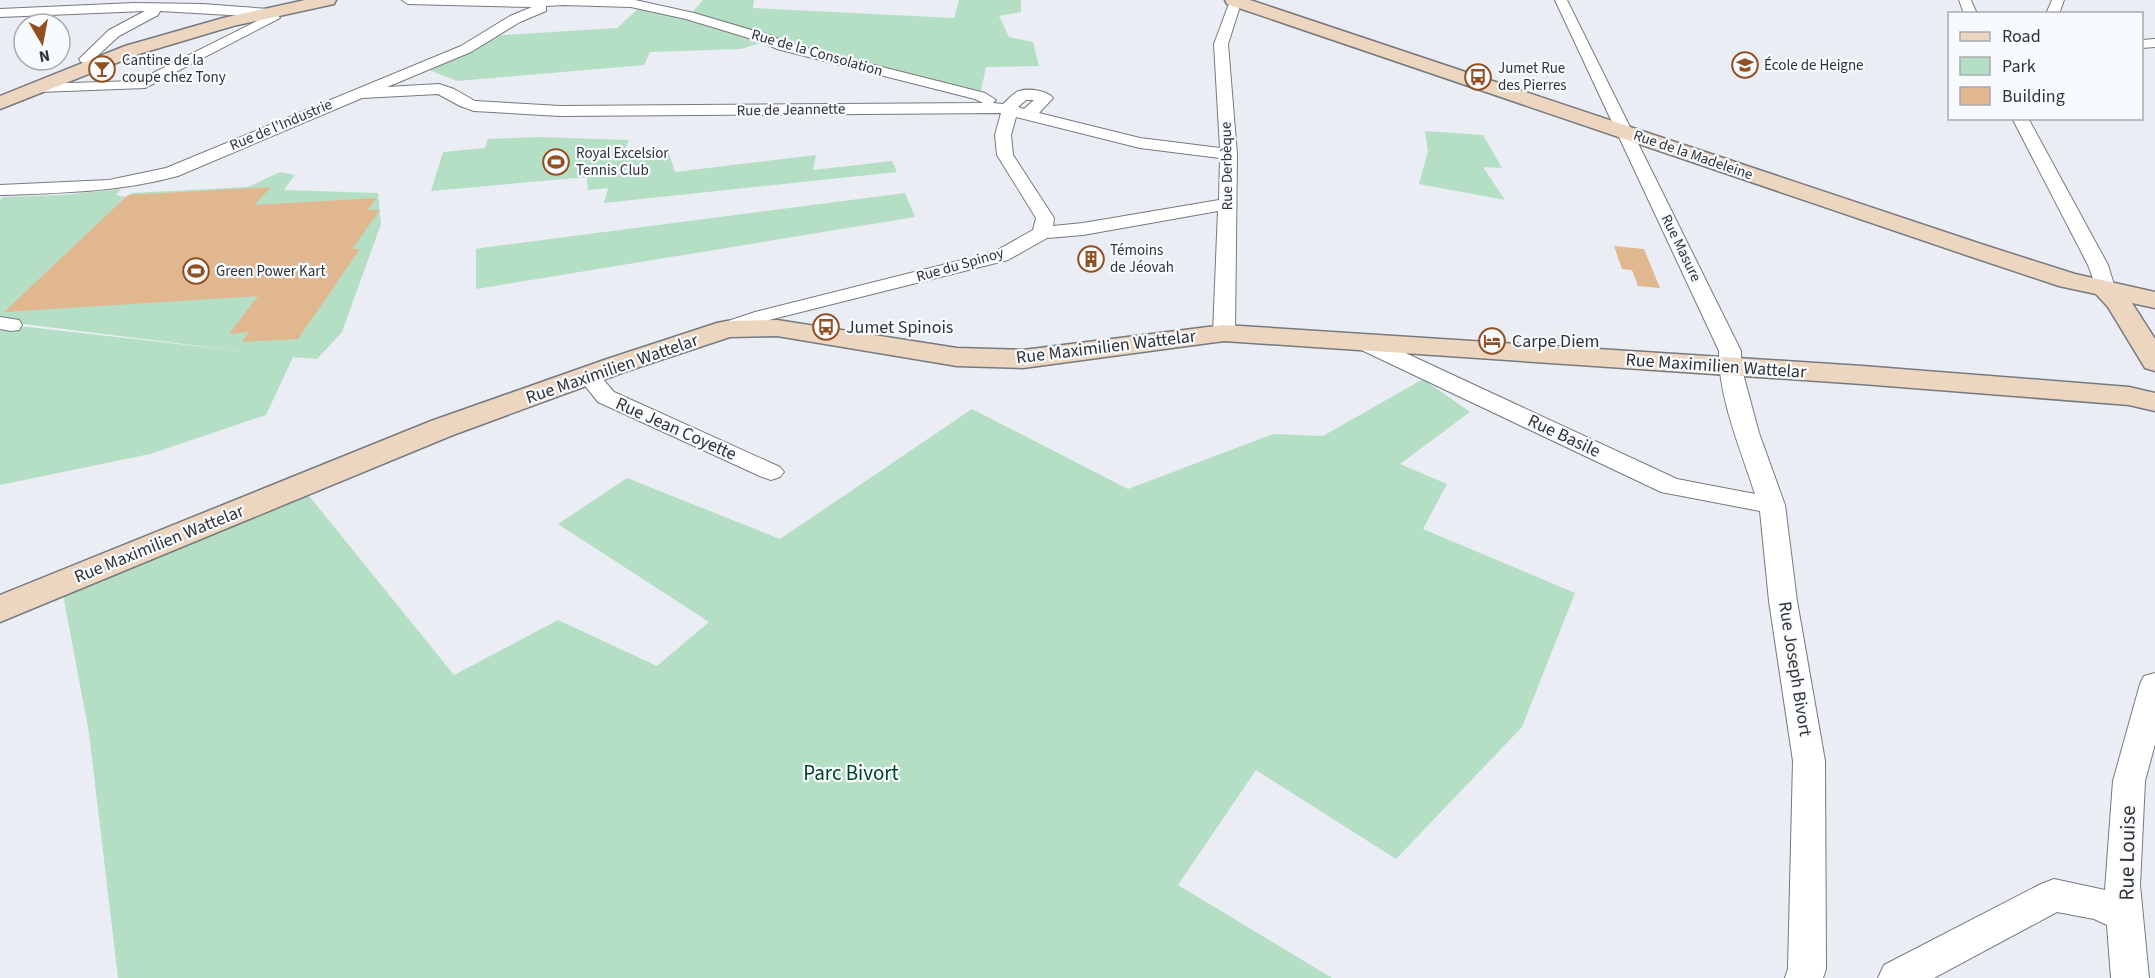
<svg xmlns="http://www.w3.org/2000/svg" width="2155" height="978" font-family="'Source Sans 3',sans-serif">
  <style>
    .green { fill: #b5dfc4 }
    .building { fill: #e1b78f }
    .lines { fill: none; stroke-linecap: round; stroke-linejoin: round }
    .street-casing { stroke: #767a7f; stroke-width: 2 }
    .secondary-casing { stroke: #767a7f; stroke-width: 3 }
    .street { fill: #fff; fill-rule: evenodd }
    .secondary { fill: #ecd6c0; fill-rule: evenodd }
    .labels { text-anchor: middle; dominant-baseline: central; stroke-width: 4.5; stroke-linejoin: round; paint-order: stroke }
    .far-street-label { font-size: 15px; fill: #323336; stroke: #f8fbfe }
    .far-poi-label { font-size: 15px; fill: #323336; stroke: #f8fbfe; text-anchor: start }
    .poi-label { font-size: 18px; fill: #323336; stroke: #f8fbfe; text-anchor: start }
    .street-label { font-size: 18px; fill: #323336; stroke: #f8fbfe }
    .near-park-label { font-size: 21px; fill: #004425; stroke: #f8fbfe }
    .near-street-label { font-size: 21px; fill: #323336; stroke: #f8fbfe }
  </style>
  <rect width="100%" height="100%" fill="#eaedf4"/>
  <!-- green -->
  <g class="green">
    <polygon points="703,0 754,0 753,8 954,18 959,0 1021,0 1021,12 999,16 1009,37 1033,42 1039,66 986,67 980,96 767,41 741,49 650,52 644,65 457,81 424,68 490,36 617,28 642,5 689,16"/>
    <polygon points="1425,131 1483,135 1502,168 1483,167 1505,200 1419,184 1428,151"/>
    <polygon points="538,137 629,140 625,150 667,148 675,172 816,155 813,170 892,161 897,172 604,203 608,188 588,190 587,177 431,191 443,152 485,148 488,139"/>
    <polygon points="280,172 295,175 284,190 378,193 381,224 342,332 317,359 293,357 266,415 150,454 0,485 0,327 28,327 240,351 0,321 0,200 3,197 63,195 121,189 116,195 126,197 132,193 248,187"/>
    <polygon points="905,193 915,217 476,289 476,249 488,247"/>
    <polygon points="1423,379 1470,412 1400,464 1447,484 1423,529 1575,593 1522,727 1396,859 1256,770 1178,885 1332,978 118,978 89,733 62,589 301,486 454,675 558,620 657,666 709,622 558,524 627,478 780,539 972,409 1128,489 1273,434 1323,436"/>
  </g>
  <!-- building -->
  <g class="building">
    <polygon points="271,187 254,205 376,198 368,210 380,210 352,249 360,249 298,339 242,342 249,332 229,334 258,296 4,312 128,195"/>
    <polygon points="1614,246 1644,249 1660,288 1638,286 1632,270 1622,269"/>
  </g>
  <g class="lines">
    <!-- street casing -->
    <g class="street-casing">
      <g id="street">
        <path d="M402 0H635L694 13 772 36 787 43 985 93 996 100 993 103 1003 104C1008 100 1013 93 1019 91 1029 88 1047 90 1053 98L1039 113 1140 138 1220 148 1214 44 1230 1 1242 0 1228 44 1237 154 1235 333 1232 338 1224 339 1216 338 1213 333 1218 211 1083 235 1047 238 1008 260 769 320C754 326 735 338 719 334L716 329 719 324 755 312 994 252 1033 230 1036 218 997 155 995 135 1001 113 560 116 474 111 460 106 438 94 362 98 178 176C119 192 61 193 0 195V185L109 180 166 168 461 46 510 16 532 7 408 4ZM564 5 631 7 686 19 762 42 777 49 975 99 983 103 560 106 475 101 454 89 439 84 387 87 471 52 520 22 546 11V6ZM1026 100H1034L1024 109 1018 107ZM1016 117 1140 148 1220 158 1219 200 1083 223 1053 226 1054 218 1013 155 1011 135Z"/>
        <path d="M1555 0H1567L1741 351V366L1759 433 1785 505 1797 601 1825 761 1826 969 1823 978H1785L1788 969 1793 761 1769 601 1760 511 1661 492 1355 347 1352 342 1355 337 1363 335 1371 337 1677 479 1755 494C1741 450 1718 397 1719 351Z"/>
        <polygon points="1959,0 1971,0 1977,14 1964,14"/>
        <polygon points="2052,0 2064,0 2059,14 2046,14"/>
        <polygon points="134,3 202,4 269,9 274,10 280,18 145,88 39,92 34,90 31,87 34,84 137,81 265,17 160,11 158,15 119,36 96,57 107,63 100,67 81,62 79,59 109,30 145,11 0,17 0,9"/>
        <polygon points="2155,39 2155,47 2142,48 2142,40"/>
        <polygon points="2012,118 2028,118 2108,265 2115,288 2112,292 2098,292 2088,265"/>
        <polygon points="0,317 19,320 22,325 19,330 11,331 0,329"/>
        <polygon points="588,369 596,371 614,392 780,467 784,472 780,477 771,480 762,477 598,402 577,376 580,371"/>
        <polygon points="2155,673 2155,744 2145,781 2140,885 2149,978 2111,978 2107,925 2094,919 2057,912 1934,978 1878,978 1884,965 2041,884 2054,879 2105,890 2113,781 2140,684 2144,676"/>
      </g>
    </g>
    <!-- secondary casing -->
    <g class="secondary-casing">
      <g id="secondary">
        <polygon points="305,0 336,0 334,4 233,26 139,54 0,109 0,96 125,46 223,18"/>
        <polygon points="1225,0 1250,0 1984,245 2075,274 2155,292 2155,308 2132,303 2155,339 2155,371 2145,368 2108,307 2096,294 2059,286 1966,255 1227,4"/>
        <polygon points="777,320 957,348 1023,350 1224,325 1862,366 2129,387 2155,393 2155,411 2129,405 1862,384 1224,341 1023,368 957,366 777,336 730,337 627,371 453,435 0,622 0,595 431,421 607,359 717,323 727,321"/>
      </g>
    </g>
    <!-- street -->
    <use href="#street" class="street"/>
    <!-- secondary -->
    <use href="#secondary" class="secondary"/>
  </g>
  <!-- icons -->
  <defs>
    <g id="school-ring" transform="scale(1.35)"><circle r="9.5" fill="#f8fbfe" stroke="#924f21" stroke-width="1.5"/><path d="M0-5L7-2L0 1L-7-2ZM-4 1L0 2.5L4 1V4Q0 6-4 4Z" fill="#924f21"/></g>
    <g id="bar-ring" transform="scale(1.35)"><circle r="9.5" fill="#f8fbfe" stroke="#924f21" stroke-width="1.5"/><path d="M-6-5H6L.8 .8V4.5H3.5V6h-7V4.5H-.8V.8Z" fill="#924f21"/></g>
    <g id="bus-ring" transform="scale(1.35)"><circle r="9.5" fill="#f8fbfe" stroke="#924f21" stroke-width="1.5"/><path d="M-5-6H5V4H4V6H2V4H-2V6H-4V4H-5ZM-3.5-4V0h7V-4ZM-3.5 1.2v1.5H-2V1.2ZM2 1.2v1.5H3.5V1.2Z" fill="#924f21"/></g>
    <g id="stadium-ring" transform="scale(1.35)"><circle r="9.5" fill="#f8fbfe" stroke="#924f21" stroke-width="1.5"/><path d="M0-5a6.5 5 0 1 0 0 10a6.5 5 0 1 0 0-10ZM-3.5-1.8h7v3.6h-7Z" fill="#924f21"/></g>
    <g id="building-ring" transform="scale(1.35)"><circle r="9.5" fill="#f8fbfe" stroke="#924f21" stroke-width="1.5"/><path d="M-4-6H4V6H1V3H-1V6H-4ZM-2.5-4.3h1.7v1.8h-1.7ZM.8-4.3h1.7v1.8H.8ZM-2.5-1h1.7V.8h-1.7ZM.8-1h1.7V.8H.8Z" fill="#924f21"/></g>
    <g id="hotel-ring" transform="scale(1.35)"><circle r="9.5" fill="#f8fbfe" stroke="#924f21" stroke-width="1.5"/><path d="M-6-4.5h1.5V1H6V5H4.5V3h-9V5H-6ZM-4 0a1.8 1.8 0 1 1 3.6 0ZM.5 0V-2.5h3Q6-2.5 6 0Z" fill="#924f21"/></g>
  </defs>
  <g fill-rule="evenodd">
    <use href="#school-ring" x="1745" y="65"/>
    <use href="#bar-ring" x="102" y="69"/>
    <use href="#bus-ring" x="1478" y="77"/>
    <use href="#stadium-ring" x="556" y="162"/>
    <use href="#building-ring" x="1091" y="259"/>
    <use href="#stadium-ring" x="196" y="271"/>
    <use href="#bus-ring" x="826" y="327"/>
    <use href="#hotel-ring" x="1492" y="341"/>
  </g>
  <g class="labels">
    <!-- far-street labels -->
    <g class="far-street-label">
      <text transform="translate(817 53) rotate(16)">Rue de la Consolation</text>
      <text transform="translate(791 110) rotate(-1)">Rue de Jeannette</text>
      <text transform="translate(281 125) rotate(-23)">Rue de l'Industrie</text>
      <text transform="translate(1693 155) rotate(19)">Rue de la Madeleine</text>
      <text transform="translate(1227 166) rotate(-91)">Rue Derbèque</text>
      <text transform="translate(1681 248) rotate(64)">Rue Masure</text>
      <text transform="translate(960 265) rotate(-16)">Rue du Spinoy</text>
    </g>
    <!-- far-poi labels -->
    <g class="far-poi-label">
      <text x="122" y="60">Cantine de la<tspan x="122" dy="17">coupe chez Tony</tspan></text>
      <text x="1764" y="65">École de Heigne</text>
      <text x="1498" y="68">Jumet Rue<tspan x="1498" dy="17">des Pierres</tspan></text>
      <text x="576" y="153">Royal Excelsior<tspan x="576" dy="17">Tennis Club</tspan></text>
      <text x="1110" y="250">Témoins<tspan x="1110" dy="17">de Jéovah</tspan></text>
      <text x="216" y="271">Green Power Kart</text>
    </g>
    <!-- poi labels -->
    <g class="poi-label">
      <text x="846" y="327">Jumet Spinois</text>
      <text x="1512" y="341">Carpe Diem</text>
    </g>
    <!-- street labels -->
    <g class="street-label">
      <text transform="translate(1106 347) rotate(-7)">Rue Maximilien Wattelar</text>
      <text transform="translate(1716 366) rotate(4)">Rue Maximilien Wattelar</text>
      <text transform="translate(612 369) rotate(-19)">Rue Maximilien Wattelar</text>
      <text transform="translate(676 429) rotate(24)">Rue Jean Coyette</text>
      <text transform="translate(1564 436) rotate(25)">Rue Basile</text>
      <text transform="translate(159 544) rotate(-22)">Rue Maximilien Wattelar</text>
      <text transform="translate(1795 669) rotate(81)">Rue Joseph Bivort</text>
    </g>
    <!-- near-park labels -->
    <g class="near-park-label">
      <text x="851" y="773">Parc Bivort</text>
    </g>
    <!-- near-street labels -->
    <g class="near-street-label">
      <text transform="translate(2127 853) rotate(-89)">Rue Louise</text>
    </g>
  </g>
  <!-- legend -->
  <rect x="1948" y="12" width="195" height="108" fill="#f8fbfe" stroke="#a9abae" stroke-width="1.5"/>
  <rect x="1960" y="32" width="30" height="9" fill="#ecd6c0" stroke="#a9abae" stroke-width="1.5"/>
  <text x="2002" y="42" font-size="18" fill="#323336">Road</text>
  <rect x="1960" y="57" width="30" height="18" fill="#b5dfc4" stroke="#a9abae" stroke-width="1.5"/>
  <text x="2002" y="72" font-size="18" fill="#323336">Park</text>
  <rect x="1960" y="87" width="30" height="18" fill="#e1b78f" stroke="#a9abae" stroke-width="1.5"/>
  <text x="2002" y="102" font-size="18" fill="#323336">Building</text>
  <!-- north arrow -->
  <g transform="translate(42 42) rotate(170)"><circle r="28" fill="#f8fbfe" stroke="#a9abae" stroke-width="1.5"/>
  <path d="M0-4.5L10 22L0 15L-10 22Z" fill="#924f21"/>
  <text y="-9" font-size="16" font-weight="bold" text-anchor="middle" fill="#323336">N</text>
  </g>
</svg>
